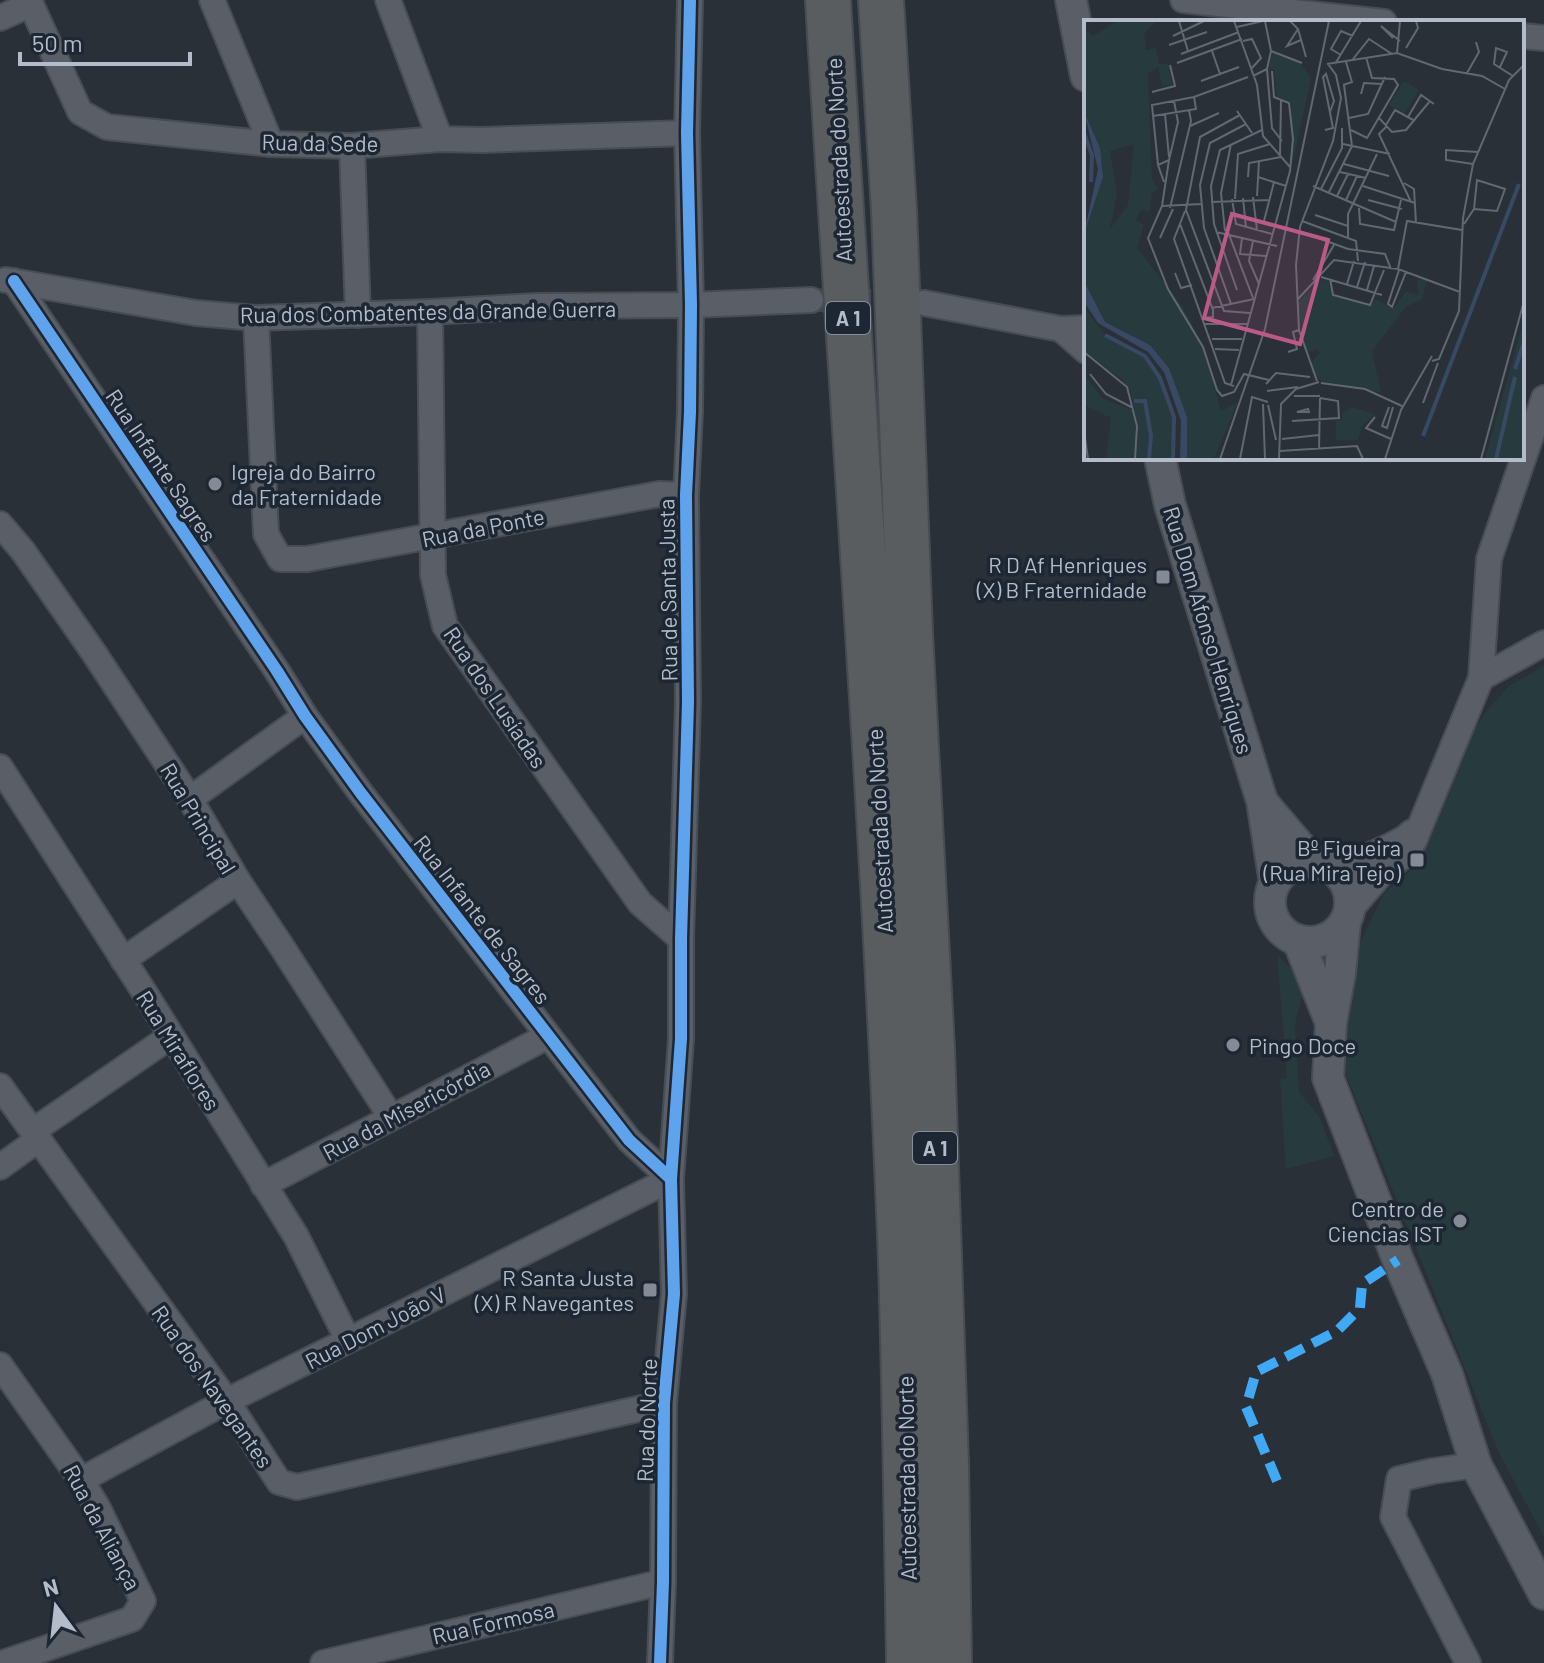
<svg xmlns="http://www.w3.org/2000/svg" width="1544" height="1663" font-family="Barlow,sans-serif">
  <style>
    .green { fill: #273a3e }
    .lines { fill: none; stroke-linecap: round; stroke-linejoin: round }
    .minor-tunnel { stroke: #3f454e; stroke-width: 24; stroke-dasharray: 24 12; stroke-linecap: butt }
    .minor-casing { stroke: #484c53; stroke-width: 28 }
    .tertiary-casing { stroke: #484c53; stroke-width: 34 }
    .motorway-casing { stroke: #474c53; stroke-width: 48 }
    .minor { stroke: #5a5e66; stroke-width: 24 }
    .tertiary { stroke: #5a5e66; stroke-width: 30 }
    .motorway { stroke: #5a5d60; stroke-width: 44 }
    .quiet { stroke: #3fa9f5; stroke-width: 10; stroke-dasharray: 20 10; stroke-linecap: butt }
    .cycleway-casing { stroke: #1d2633; stroke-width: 17 }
    .cycleway { stroke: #60a3ed; stroke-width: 12 }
    .poi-dot { fill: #848b96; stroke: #1d2633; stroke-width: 3 }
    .labels { text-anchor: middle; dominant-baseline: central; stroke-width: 7; stroke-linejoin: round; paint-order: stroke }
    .shield { fill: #1d2633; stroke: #878f9c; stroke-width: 2 }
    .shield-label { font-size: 20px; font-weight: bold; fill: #b4bcc9 }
    .street-label { font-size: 22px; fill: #b4bcc9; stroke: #1d2633 }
    .poi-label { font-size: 22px; fill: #b4bcc9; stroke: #1d2633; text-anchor: end }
    .inset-river { fill: none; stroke: #384963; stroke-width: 4 }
    .inset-road { fill: none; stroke: #616872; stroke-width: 2 }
    .view { fill: #bc5a87; fill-opacity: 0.15; stroke: #bc5a87; stroke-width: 4 }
    .inset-edge { fill: none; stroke: #b4bcc9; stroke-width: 4 }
  </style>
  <rect width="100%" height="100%" fill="#2a3038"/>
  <!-- green -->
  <g class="green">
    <polygon points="1544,666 1544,1537 1499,1453 1343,1067 1355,958 1358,947 1384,893 1418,864 1474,729 1487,710 1509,686"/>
    <polygon points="1277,955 1296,973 1303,992 1295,1024 1299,1092 1320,1118 1334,1156 1286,1169 1280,1079 1287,1078"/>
  </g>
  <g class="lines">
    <!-- minor-tunnel -->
    <polyline class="minor-tunnel" points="811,300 909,302"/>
    <!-- minor casing -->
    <g class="minor-casing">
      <g id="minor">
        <polyline points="29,0 80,112 107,127 271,144 352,146 440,139 482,140 687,133"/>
        <polyline points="212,0 271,144"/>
        <polyline points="388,0 440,139"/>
        <polyline points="1183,0 1384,22"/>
        <polyline points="0,18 31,4"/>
        <polyline points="1522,36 1544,38"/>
        <polyline points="352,146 358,315"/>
        <polyline points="6,280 196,313 256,318 430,312 537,306 691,305 811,300"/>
        <polyline points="14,281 277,671 305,716 360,792 629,1140 671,1179"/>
        <polyline points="924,303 1061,329 1086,328"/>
        <polyline points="430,312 433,575 445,626 640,903 681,939"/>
        <polyline points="256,318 266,534 280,559 307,559 659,494 686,495"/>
        <polyline points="1061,329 1086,351"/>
        <polyline points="0,524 23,551 94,653 190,799 238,881 282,947 391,1117"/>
        <polyline points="1481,678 1489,559 1544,398"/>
        <polyline points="0,767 148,998 296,1236 348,1340"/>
        <polyline points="190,799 305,716"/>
        <polyline points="1336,871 1388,847 1405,838 1412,832"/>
        <polyline points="1349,911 1382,873 1407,853 1414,841 1481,678 1544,643"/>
        <polyline points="123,960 238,881"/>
        <polyline points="0,1086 227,1401 279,1482 297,1487 664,1403"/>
        <polyline points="33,1131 171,1036"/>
        <polyline points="0,1167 39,1139"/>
        <polyline points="263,1185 548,1036"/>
        <polyline points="0,1365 81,1480 98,1508 143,1601 132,1619 3,1663"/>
        <polyline points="81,1480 227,1401 671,1179"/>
        <polyline points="323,1663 663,1582"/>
        <polyline points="660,1663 663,1582 664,1403 674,1294 671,1179 681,1039 681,939 688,702 686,495 690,412 691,305 687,133 690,0"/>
        <polyline points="1468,1663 1393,1517 1399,1479 1433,1471 1476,1465"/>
      </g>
    </g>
    <!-- tertiary casing -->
    <g class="tertiary-casing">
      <g id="tertiary">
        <polyline points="1071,0 1086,76"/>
        <polyline points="1160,458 1170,505 1262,801 1275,883"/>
        <polyline points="1263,803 1313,862"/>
        <circle cx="1310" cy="902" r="40"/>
        <polyline points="1345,922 1340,973 1331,1023 1328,1078 1398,1260 1447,1374 1476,1465 1544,1594"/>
        <polyline points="1298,940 1331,1023"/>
      </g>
    </g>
    <!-- motorway casing -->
    <g class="motorway-casing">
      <g id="motorway">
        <path d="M828 0C853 420 885 841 901 1261 905 1395 907 1529 909 1663"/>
        <polyline points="881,0 894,210 910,633 932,1049 946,1465 949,1663"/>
      </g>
    </g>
    <!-- minor -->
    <use href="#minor" class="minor"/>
    <!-- tertiary -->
    <use href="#tertiary" class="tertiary"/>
    <!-- motorway -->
    <use href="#motorway" class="motorway"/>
    <!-- quiet -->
    <polyline class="quiet" points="1277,1481 1246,1407 1256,1372 1337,1331 1360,1308 1362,1284 1398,1260"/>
    <!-- cycleway casing -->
    <g class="cycleway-casing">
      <g id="cycleway">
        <polyline points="14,281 277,671 305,716 360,792 629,1140 671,1179"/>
        <polyline points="660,1663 663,1582 664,1403 674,1294 671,1179 681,1039 681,939 688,702 686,495 690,412 691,305 687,133 690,0"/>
      </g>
    </g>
    <!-- cycleway -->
    <use href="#cycleway" class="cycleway"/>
  </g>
  <!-- markers -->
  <g class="poi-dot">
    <circle cx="215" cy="484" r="8"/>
    <rect x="1155" y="569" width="16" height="16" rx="4"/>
    <rect x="1409" y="852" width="16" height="16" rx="4"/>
    <circle cx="1233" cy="1045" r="8"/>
    <circle cx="1460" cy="1221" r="8"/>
    <rect x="642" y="1282" width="16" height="16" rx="4"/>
  </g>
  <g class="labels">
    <!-- shield labels -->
    <g class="shield">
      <rect x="826" y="302" width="44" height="32" rx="6"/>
      <rect x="913" y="1132" width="44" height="32" rx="6"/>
    </g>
    <g class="shield-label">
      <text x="848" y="318">A 1</text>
      <text x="935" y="1148">A 1</text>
    </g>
    <!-- street labels -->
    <g class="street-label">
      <text transform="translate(320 142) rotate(1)">Rua da Sede</text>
      <text transform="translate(838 160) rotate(-93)">Autoestrada do Norte</text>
      <text transform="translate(428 311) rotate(-1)">Rua dos Combatentes da Grande Guerra</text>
      <text transform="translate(162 465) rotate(56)">Rua Infante Sagres</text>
      <text transform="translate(483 527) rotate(-11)">Rua da Ponte</text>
      <text transform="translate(667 590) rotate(-91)">Rua de Santa Justa</text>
      <text transform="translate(1209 630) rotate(73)">Rua Dom Afonso Henriques</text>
      <text transform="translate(496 697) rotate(56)">Rua dos Lusíadas</text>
      <text transform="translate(199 818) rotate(59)">Rua Principal</text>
      <text transform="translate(879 831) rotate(-93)">Autoestrada do Norte</text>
      <text transform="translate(483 919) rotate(52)">Rua Infante de Sagres</text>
      <text transform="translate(179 1050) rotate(58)">Rua Miraflores</text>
      <text transform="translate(406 1110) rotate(-28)">Rua da Misericórdia</text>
      <text transform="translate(375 1327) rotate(-27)">Rua Dom João V</text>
      <text transform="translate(213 1386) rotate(55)">Rua dos Navegantes</text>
      <text transform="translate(646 1420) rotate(-88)">Rua do Norte</text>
      <text transform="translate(906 1478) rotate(-91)">Autoestrada do Norte</text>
      <text transform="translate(103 1527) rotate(62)">Rua da Aliança</text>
      <text transform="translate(493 1622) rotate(-13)">Rua Formosa</text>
    </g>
    <!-- poi labels -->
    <g class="poi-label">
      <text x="231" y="471" text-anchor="start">Igreja do Bairro<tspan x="231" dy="25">da Fraternidade</tspan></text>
      <text x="1147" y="564">R D Af Henriques<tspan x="1147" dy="25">(X) B Fraternidade</tspan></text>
      <text x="1401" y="847">Bº Figueira<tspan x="1401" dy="25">(Rua Mira Tejo)</tspan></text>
      <text x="1249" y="1045" text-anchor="start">Pingo Doce</text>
      <text x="1444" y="1208">Centro de<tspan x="1444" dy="25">Ciencias IST</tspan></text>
      <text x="634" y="1277">R Santa Justa<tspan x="634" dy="25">(X) R Navegantes</tspan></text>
    </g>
  </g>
  <!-- overview -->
  <g transform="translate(1084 20)">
    <rect width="440" height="440" fill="#2a3038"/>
    <path d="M34 1H72L60 14 62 30 72 28 75 44H84L88 65 78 66 74 47 64 53 68 159 74 170 68 173 65 192 57 190 52 200 60 205 53 228 99 287 119 327 137 391 154 382 130 439H103V397L85 348 66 325 21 302 0 261V214L19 145 0 92V8L9 16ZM50 124 44 185 26 209 33 174 26 131ZM188 33 215 42 227 58 208 146 207 82 193 76 190 50H185ZM320 61 335 70 320 94 305 85ZM238 259 245 262 248 275 286 286 292 279 309 289 322 272 334 275 333 259 343 260 338 279 322 287 288 331 297 373 237 361 229 351 226 344 236 333 234 329 222 333 214 283ZM0 287 21 315 61 336 76 358 90 397 89 439H22L27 398 0 385V354L18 378 50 391 53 423 54 407 47 374 39 360 0 331ZM440 299V439H401ZM267 387 291 394 278 406 274 420H252V401L259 400 257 394Z" fill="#273a3e" fill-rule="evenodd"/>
    <path d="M0 92 16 128 19 157 0 214 14 149ZM0 261 21 302 66 325 85 348 103 397V439H96L97 401 80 352 64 332 14 303 1 283Z" fill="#384963"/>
    <path class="inset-river" d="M0 113 8 135 7 162M21 315 61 336 76 358 90 397 89 439M431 349 440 322M50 381H61L67 416 65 439M339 416 435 164M412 439 431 357"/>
    <path class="inset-road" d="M95 1 104 31M150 1 173 65 179 116 206 147M181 1 187 31 218 43M206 1 214 9 222 37M153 7 179 1M214 9 203 26 217 20M89 16 120 1M309 18 297 6 316 21M159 21 168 19 177 38 168 48M85 25 123 12M322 28 334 8 332 1M128 31 136 54M313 33 316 1M97 34 155 12M257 35 247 29 257 11 269 16M269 39 285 19 308 34M93 43 158 19M243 44 313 33 358 49 398 56 421 69M251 44 277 1M416 47 423 32 412 28 410 44 429 56M183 49 188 108 198 121M383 53 395 32 392 22M169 56 183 49 187 31M117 61 155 47M259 65 268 62 262 42M68 72 91 66 86 45M277 74 280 63 297 64M153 91 168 113M81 94 85 137M156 95 116 117 102 190 140 291 166 293M69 96 112 89 110 77M324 97 337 75 350 84M265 98 284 94 301 57M295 98 308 112 322 110 346 81M302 105 311 90 331 101M106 106 135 93M302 107 295 114 327 182M241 110 249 108 239 57 242 54 250 81 246 92M267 110 283 118 314 65 310 59 288 58 282 37M259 124 306 134M196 135 197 80M85 140 94 102 90 81M260 144 305 156M389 144 362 140V130L394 132M74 145 68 85 110 77 164 57M256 152 282 158M164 157 165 143 197 137M174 157 202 166M80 162 74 145 85 140 78 186 64 218 84 269 119 327 133 370 138 376 150 372 160 354 185 360M320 163 330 169 332 203M229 166 312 202M279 166 331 183M237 169 258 128V108M245 172 268 126 260 65M173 176 175 141M253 176 264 154M169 177 173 210M159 178 162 208M148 179 152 204 188 214M151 179 154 134 186 124M262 180 273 156M284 180 318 189M127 182 186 180M78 186 117 184M86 188 107 101 105 90M275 188 276 204 310 210 317 180M101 191 90 219 141 363 150 366M231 195 264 206M180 201 190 162M218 201 272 221 274 241M96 204 129 290V297L118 298M380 204 390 189 393 160 421 169 413 191 390 189M141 211 137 173 147 124M215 211 264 229 301 234 307 249M132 212 193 226M144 212 169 278M264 217V194L293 134M76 218 89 189M158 218 156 234 182 236M169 221 165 241 175 264M314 249 323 201 378 210M315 250 304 284 308 287 322 252M91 253 97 268 108 265M237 257 298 275M246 259 249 275 286 285 300 250M229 260 250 225M263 264 270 241M273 267 281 242M153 270 130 204 127 166 136 130 178 110M283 270 290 246M214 279 250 240 314 249 376 272M147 284 120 208 116 165 126 123 162 104M128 288 170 279M121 304H163M128 319H158M131 329 155 330M0 332 43 367 53 406 51 439M204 332 213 329 209 312 215 310M348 341 355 339 375 291 379 198 389 144 425 60 440 45M6 354 22 374 49 388M233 361 215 310 212 245 216 207 249 121 257 78 252 55 244 44M237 363 281 369 318 386M182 364 192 353 226 357M147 365 206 151 209 119 205 83 190 77 188 51M183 371 214 367M210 376H236M339 383 354 343M179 384 181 439M184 385 192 420M305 387 298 406 303 408 309 387M224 388V389L225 392H213L224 389M291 397 282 408 307 419M208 401 255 398 254 381 236 378M0 411 4 439M198 419 235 415M235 430 236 378M196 431 273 426 279 439M136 439 181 309 245 1M156 439 168 377 184 382M195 439 197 384 212 369 235 362M301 439 317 390 348 336M397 439 440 281"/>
    <path class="view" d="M148 194 244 220 216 324 120 298Z"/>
    <rect width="440" height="440" class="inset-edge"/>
  </g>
  <!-- north arrow -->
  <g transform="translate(56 1607) rotate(345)" stroke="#1d2633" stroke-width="6" paint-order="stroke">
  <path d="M0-6L14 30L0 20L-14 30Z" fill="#b4bcc9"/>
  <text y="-12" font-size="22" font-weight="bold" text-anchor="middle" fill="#b4bcc9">N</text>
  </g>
  <!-- scale -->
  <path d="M20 52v12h170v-12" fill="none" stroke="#b4bcc9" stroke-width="4"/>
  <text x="32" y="52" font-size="24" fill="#b4bcc9" stroke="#1d2633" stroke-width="6" paint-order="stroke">50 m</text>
</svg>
